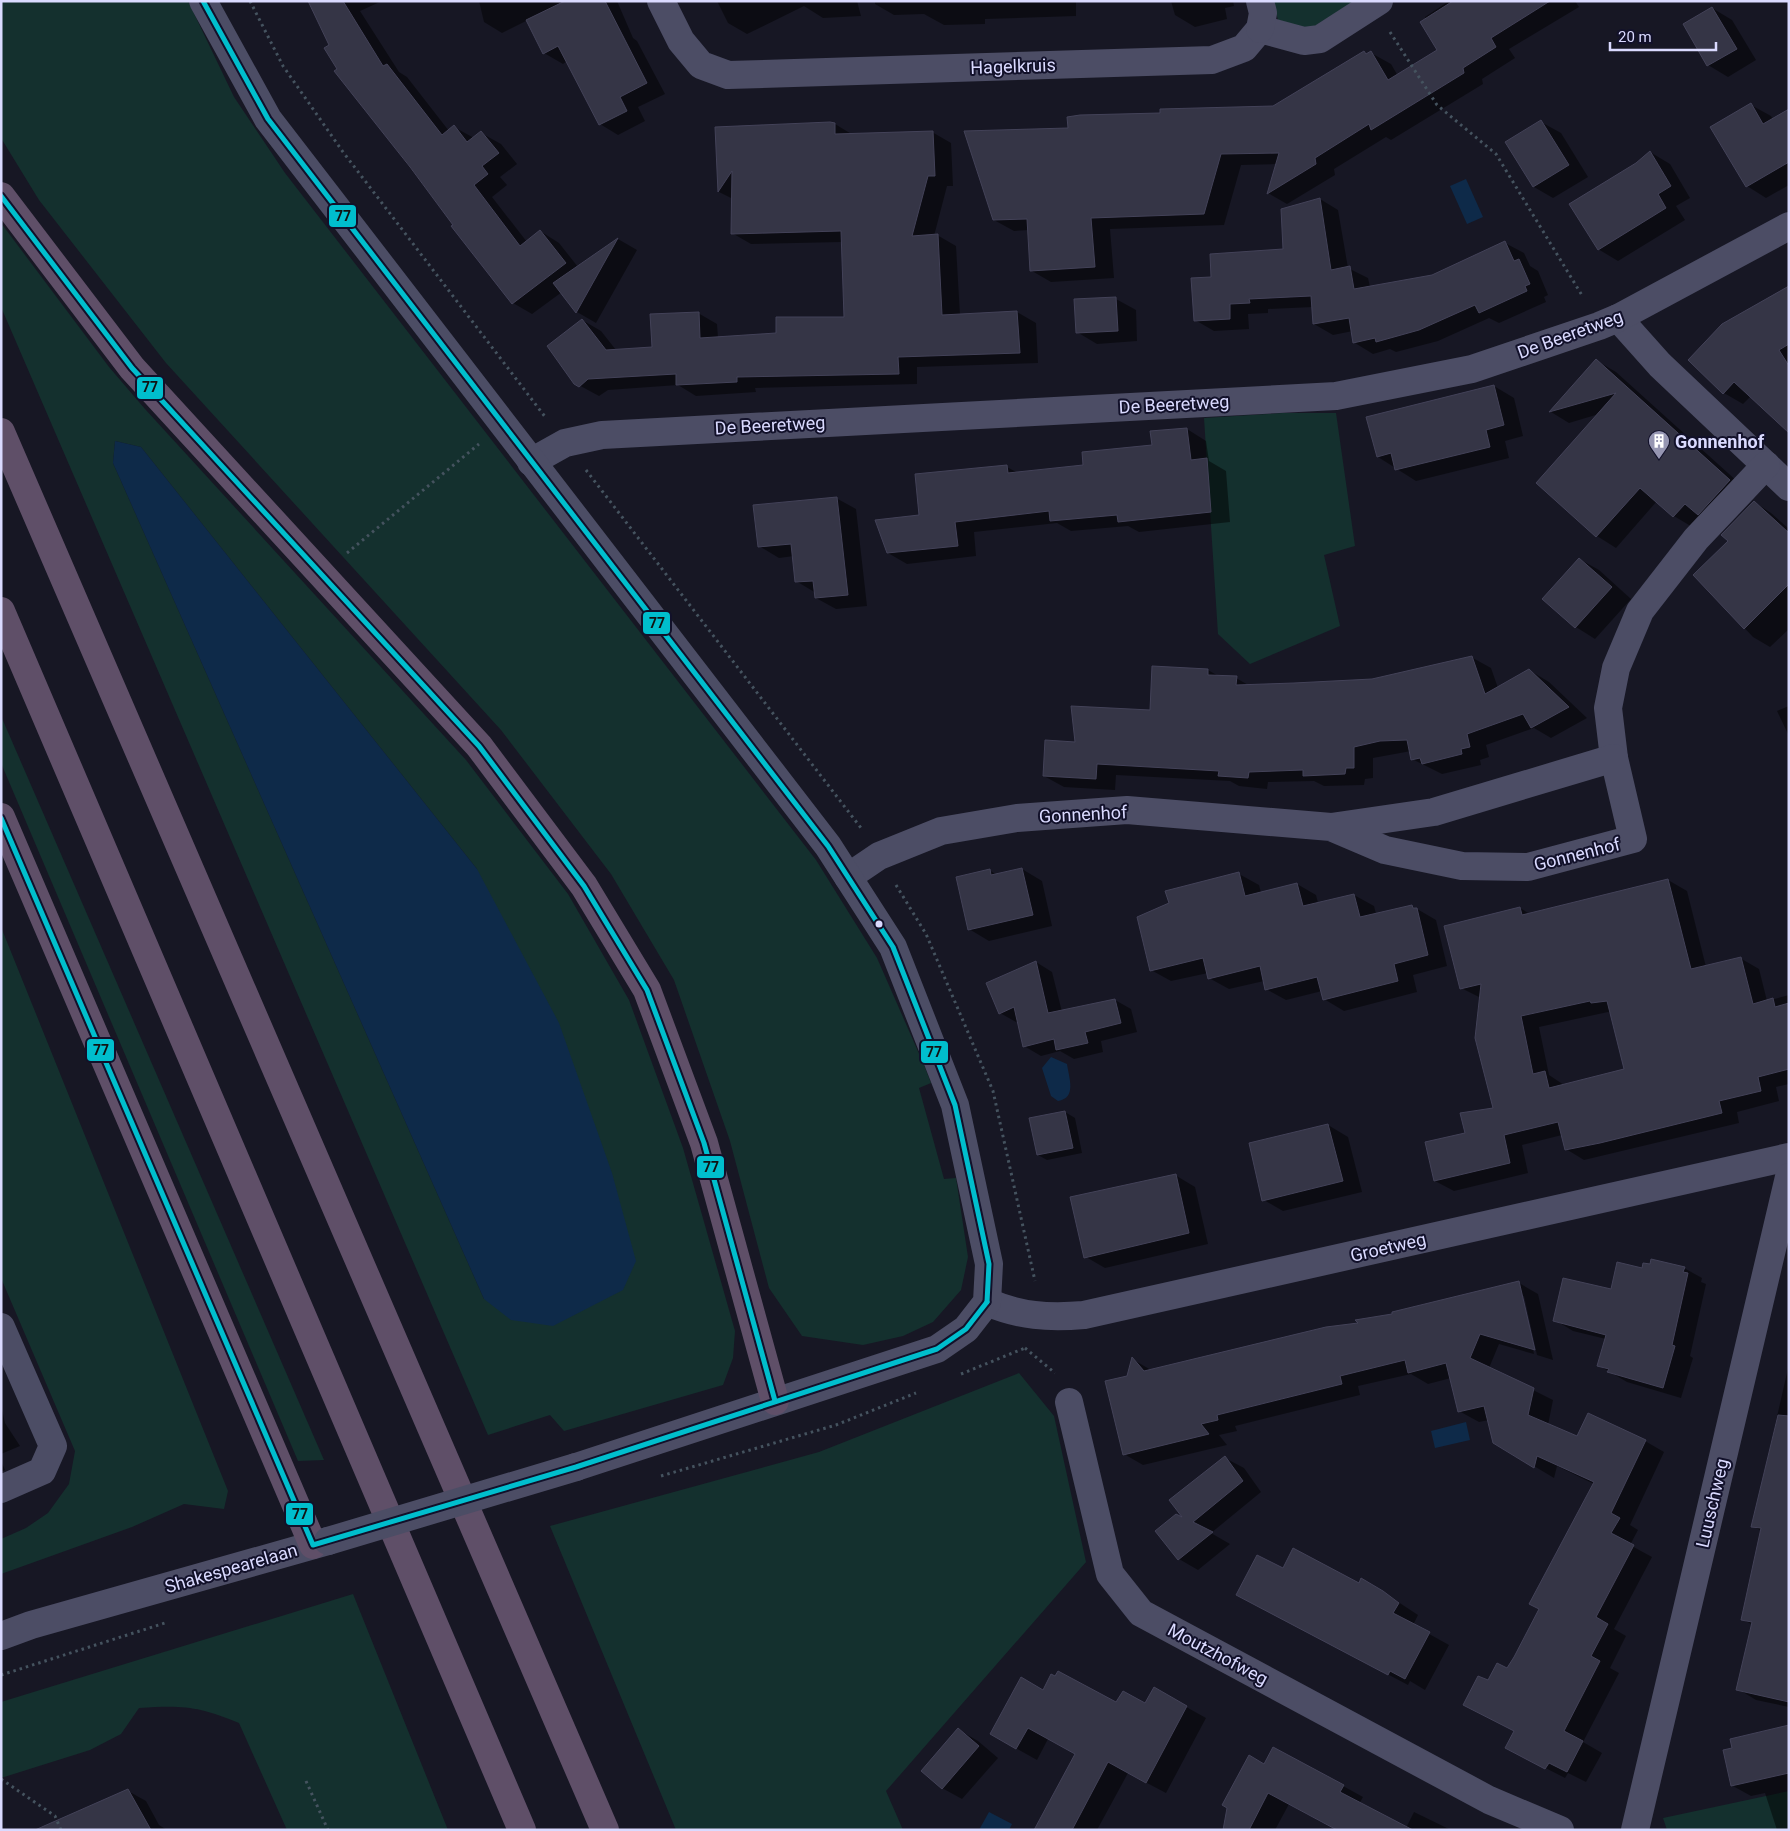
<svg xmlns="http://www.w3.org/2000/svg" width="1790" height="1831" font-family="Roboto,sans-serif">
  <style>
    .green { fill: #14302e; fill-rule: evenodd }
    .water { fill: #0e2a49 }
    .shadow { fill: #0007; fill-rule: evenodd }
    .building { fill: #353546; stroke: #434258; fill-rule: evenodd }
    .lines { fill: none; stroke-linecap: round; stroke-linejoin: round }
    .path { stroke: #45535f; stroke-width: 3; stroke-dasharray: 2.5 4; stroke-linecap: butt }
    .minor { stroke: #4c4d65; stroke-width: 28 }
    .tertiary { stroke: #4c4d65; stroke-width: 28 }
    .motorway { stroke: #5f4f68; stroke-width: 28 }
    .tertiary-bridge { stroke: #4c4d65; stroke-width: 28 }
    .bus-1-casing { stroke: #12112a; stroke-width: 9 }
    .bus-1 { stroke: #00becd; stroke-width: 5 }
    .bus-dot { fill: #dadaff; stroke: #12112a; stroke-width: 2 }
    .labels { text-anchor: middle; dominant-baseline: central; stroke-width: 4; stroke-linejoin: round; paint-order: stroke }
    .street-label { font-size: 18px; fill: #dadaff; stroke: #12112a }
    .poi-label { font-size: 18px; font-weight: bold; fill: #dadaff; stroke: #12112a; text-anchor: start }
    .line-badge { stroke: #12112a; stroke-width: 2 }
    .pale-badge-label { font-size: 14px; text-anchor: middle; font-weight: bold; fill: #111 }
  </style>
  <rect width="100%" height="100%" fill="#171724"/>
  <!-- green -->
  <g class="green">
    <polygon points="1,1 188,1 234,97 285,173 816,860 877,958 924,1065 931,1083 919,1088 944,1179 956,1178 968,1257 961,1290 933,1322 903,1336 863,1345 802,1336 769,1288 730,1141 674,980 611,874 501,730 166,363 39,200 1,138"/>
    <polygon points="1273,1 1355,1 1310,29 1278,20"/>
    <path d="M1 223 109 367 145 409 466 760 568 894 629 1000 683 1148 735 1331 733 1358 723 1385 564 1431 550 1415 488 1435 1 307ZM115 441 141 447 477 869 484 1299 113 463Z"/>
    <polygon points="1283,413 1336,413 1355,546 1324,555 1340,626 1250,664 1218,634 1204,418"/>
    <polygon points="1,716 324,1460 298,1461 1,763"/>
    <polygon points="1,927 228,1491 224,1509 184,1504 132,1527 1,1574 1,1539 26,1528 48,1513 69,1484 75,1451 1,1278"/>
    <polygon points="1019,1373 1054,1416 1086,1562 886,1791 903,1830 676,1830 550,1526 819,1452"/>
    <path d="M353 1594 448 1830H287L239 1723C198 1706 183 1705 139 1708L121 1734 90 1750 1 1778V1702Z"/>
    <polygon points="1789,1791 1789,1830 1667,1830 1663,1818"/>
  </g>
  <!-- water -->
  <g class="water">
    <polygon points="1466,179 1483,217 1467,224 1450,186"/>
    <polygon points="115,441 141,447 477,869 559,1023 612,1173 636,1261 623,1290 553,1326 511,1320 484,1299 113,463"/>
    <path d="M1051 1057 1067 1064C1069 1078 1077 1098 1058 1101L1051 1096 1042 1068Z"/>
    <polygon points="1466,1422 1470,1440 1435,1448 1431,1431"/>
    <polygon points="989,1812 1012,1824 1009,1830 979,1830"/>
  </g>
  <!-- shadow -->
  <g class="shadow">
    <polygon points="310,1 382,1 360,11 399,72 407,77 449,131 454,127 474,138 481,133 501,144 517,164 500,177 507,185 492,197 527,242 540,231 559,243 578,267 618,239 637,250 596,323 577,312 562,292 532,314 513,303 336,71 339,70 330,46"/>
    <polygon points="479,1 617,1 633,38 637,41 665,94 638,107 645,121 618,135 600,124 567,61 563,64 544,53 528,20 502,33 484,22"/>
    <polygon points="717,1 857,1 861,16 823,18 804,6 747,34 728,23"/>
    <polygon points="875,1 1109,1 1076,2 1076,16 985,19 985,24 944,25 924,14 894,15 875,4"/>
    <polygon points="1171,1 1233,1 1234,6 1225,8 1227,19 1195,27 1175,15"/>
    <polygon points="1449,1 1575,1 1579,7 1509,49 1515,58 1482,79 1483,84 1391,140 1386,137 1334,169 1335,175 1287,204 1268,193 1277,164 1241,165 1224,225 1110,229 1114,278 1051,282 1032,271 1029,230 1014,231 994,220 1069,129 1162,115 1274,107 1364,52 1368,55 1371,53 1391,64 1398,76 1439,51 1425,17"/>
    <polygon points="1712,8 1732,20 1756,60 1728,77 1708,65"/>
    <polygon points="1751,105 1771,116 1789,147 1789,185 1766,198 1747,186"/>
    <polygon points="1541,122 1561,133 1588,177 1553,198 1534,187"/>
    <polygon points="835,124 853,135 932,132 951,143 953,186 947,186 934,236 937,235 956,246 960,315 1017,312 1036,323 1038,363 917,367 917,384 755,388 756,392 696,396 678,385 608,390 599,396 575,383 582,320 601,331 616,350 653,348 698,313 717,324 718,338 777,334 845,318 842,242 751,244 732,233 733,199 719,192 717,128"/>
    <polygon points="1650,152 1670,164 1690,198 1676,206 1685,220 1618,261 1598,249 1637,164"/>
    <polygon points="1320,199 1338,210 1348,268 1368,278 1370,287 1432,276 1505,243 1524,253 1530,266 1538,271 1548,295 1544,297 1546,302 1499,323 1489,318 1438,341 1396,352 1390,349 1373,354 1355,343 1353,331 1333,335 1314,324 1313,307 1268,309 1268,313 1248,314 1249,329 1214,331 1195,320 1213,278 1285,251"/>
    <polygon points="1789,287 1789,427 1751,396 1743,404 1724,393"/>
    <polygon points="1116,299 1136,310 1137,341 1097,344 1077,332"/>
    <polygon points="1597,361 1616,372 1749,492 1694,528 1674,516 1657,501 1616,548 1597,536 1538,483 1599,414 1569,423 1551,412"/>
    <polygon points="1494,386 1514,398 1523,436 1505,441 1509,458 1416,481 1378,457"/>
    <polygon points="1187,429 1206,441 1209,461 1226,471 1230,522 1139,532 1128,526 1071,531 1057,523 974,532 976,556 907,564 888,553 921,516 1007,467 1018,473 1085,466 1153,446"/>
    <polygon points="836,498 856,509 867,606 836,609 816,598 816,593 796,581 794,556 779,558 759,546"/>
    <polygon points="1754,502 1771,513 1789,529 1789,629 1770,647 1753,637 1699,580 1729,541"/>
    <polygon points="1579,559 1599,570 1631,599 1595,639 1576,627"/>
    <polygon points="1471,657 1491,668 1498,688 1529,670 1549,682 1587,718 1551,738 1534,728 1486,745 1489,757 1480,760 1481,765 1442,774 1412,759 1411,751 1373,758 1373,778 1365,779 1364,785 1324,786 1314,781 1268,782 1267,789 1239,786 1230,781 1116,775 1115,790 1064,787 1044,776 1077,743 1151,711 1154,668 1208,670 1220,677 1236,678 1250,686 1372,681"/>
    <polygon points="1789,706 1789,736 1777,711"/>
    <polygon points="1022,869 1042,881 1052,926 989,941 969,929 989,870 997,875"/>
    <polygon points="1239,874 1259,885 1261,893 1297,884 1316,895 1318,903 1354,895 1374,906 1376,914 1412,906 1436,920 1447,966 1413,975 1417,992 1344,1011 1324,999 1322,991 1286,1000 1266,989 1264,981 1229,989 1209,978 1208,973 1171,981 1151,970"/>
    <path d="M1668 880 1687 891 1706 967 1740 958 1759 969 1767 1001 1789 995V1084L1776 1087 1779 1101 1737 1112 1739 1123 1584 1160 1566 1149 1562 1135 1522 1145 1528 1173 1454 1191 1435 1181 1467 1134 1495 1109 1481 998 1461 988 1520 908 1530 914ZM1608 1012 1610 1013 1625 1069 1564 1085 1549 1075 1539 1027Z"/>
    <polygon points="1036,962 1052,972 1062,1012 1115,1000 1131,1009 1137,1032 1101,1041 1103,1052 1074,1059 1060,1051 1041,1056 1024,1046 1019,1021 1016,1022 1000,1013"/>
    <polygon points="1065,1112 1075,1118 1082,1153 1047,1160 1038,1155"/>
    <polygon points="1328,1125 1348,1137 1362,1192 1283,1211 1264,1200"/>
    <polygon points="1175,1175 1195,1187 1208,1244 1105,1268 1086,1257"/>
    <polygon points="1684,1268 1702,1278 1701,1282 1706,1284 1690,1356 1693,1358 1681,1398 1627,1382 1598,1365 1606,1339 1573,1331 1555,1320 1612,1290 1643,1269"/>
    <polygon points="1519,1283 1538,1294 1553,1360 1537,1355 1524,1296 1521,1296 1534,1354 1499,1344 1489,1368 1553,1400 1548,1425 1577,1438 1645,1441 1664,1452 1630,1525 1638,1530 1630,1545 1652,1557 1614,1629 1626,1636 1610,1668 1619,1673 1583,1742 1602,1753 1586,1782 1568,1773 1565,1778 1526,1758 1515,1731 1489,1681 1507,1670 1541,1609 1594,1484 1557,1466 1554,1478 1494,1442 1489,1420 1479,1422 1459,1411 1451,1378 1428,1384 1411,1374 1358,1386 1360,1395 1235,1426 1237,1431 1219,1435 1227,1445 1143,1465 1124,1454 1128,1377 1132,1359 1151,1370 1361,1323"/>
    <polygon points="1789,1364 1789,1707 1756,1700 1738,1689 1753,1625 1742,1619 1762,1531 1752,1526"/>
    <polygon points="1,1405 5,1423 20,1446 1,1454"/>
    <polygon points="1225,1458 1244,1468 1261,1492 1211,1533 1230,1544 1198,1570 1179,1559 1157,1531 1187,1521"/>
    <polygon points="1,1461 5,1470 1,1472"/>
    <polygon points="1284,1570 1383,1592 1418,1615 1413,1625 1449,1645 1425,1690 1410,1681 1408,1685 1257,1605"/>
    <polygon points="1154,1689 1206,1718 1166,1793 1128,1773 1097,1830 1055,1830 1077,1754 1048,1739 1037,1760 991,1734 1044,1691 1117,1704 1146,1705"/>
    <polygon points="1789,1726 1789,1830 1777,1830 1765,1793 1751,1796 1733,1786 1724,1751"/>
    <polygon points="959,1730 978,1741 998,1758 962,1799 942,1788"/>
    <polygon points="1265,1765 1343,1786 1363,1797 1359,1804 1406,1828 1414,1812 1451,1830 1338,1830 1289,1804 1275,1830 1224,1830"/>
    <polygon points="128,1791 146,1801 159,1825 167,1830 87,1830"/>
  </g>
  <!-- building -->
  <g class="building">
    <polygon points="308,1 343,1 383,66 387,64 442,135 454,125 467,142 481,131 499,153 482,166 488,174 474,185 520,246 540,230 566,263 512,304 451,226 453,225 410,167 334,71 337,69 324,48 329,45"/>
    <polygon points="565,1 605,1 647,83 620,97 627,111 599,125 558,46 543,54 526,20"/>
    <polygon points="1453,1 1550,1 1491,38 1496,47 1463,68 1464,73 1371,130 1369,124 1315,158 1316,164 1267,194 1279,153 1221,154 1204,214 1091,218 1095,267 1030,271 1027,219 993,220 964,131 1068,128 1067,117 1080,115 1160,113 1160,109 1273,106 1364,51 1366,54 1371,51 1388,80 1437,50 1420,22"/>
    <polygon points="1712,7 1737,49 1707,66 1683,24"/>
    <polygon points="1751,103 1763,124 1789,109 1789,162 1746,187 1710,127"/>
    <polygon points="1541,120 1569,165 1533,187 1505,142"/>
    <polygon points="830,122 835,123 835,134 933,131 935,176 928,176 912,236 938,234 942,315 1017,311 1020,353 898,357 899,374 737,377 737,382 676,385 676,374 588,379 579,387 574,384 547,346 582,319 606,350 652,347 650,314 699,312 700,338 776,333 776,317 844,317 841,231 731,234 732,171 718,192 715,127"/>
    <polygon points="1650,151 1671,186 1658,194 1666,208 1598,250 1569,204 1636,163"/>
    <polygon points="1320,198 1331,270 1350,266 1354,289 1432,275 1505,241 1514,261 1519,259 1530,284 1525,286 1527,291 1479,313 1475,305 1419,330 1376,342 1375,338 1353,343 1349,318 1313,324 1311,296 1249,299 1250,303 1230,304 1230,319 1194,321 1191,278 1211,277 1210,254 1283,249 1281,209"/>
    <polygon points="618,238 576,313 553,283"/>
    <polygon points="1789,286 1789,344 1779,350 1789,366 1789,433 1734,382 1723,394 1688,360 1722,324"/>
    <polygon points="1116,297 1118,331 1076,333 1074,299"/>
    <polygon points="1596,359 1730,480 1698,515 1685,504 1673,517 1640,488 1596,537 1536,483 1616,393 1549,412"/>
    <polygon points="1494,385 1504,425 1486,430 1490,447 1395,470 1391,453 1377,457 1366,417"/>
    <polygon points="1187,428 1191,460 1207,458 1211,512 1118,522 1117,515 1050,521 1049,511 955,522 958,546 887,553 875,520 919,515 915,474 1007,465 1008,473 1083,465 1082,452 1152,445 1150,431"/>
    <polygon points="837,497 848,595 815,598 813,581 795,582 791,544 758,547 753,505"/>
    <polygon points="1754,501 1789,533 1789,584 1744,629 1693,575 1728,541 1721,535"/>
    <polygon points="1579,558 1612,587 1575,628 1542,599"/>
    <polygon points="1472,656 1485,694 1529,669 1569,707 1531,728 1523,714 1467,734 1470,747 1461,749 1462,754 1422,764 1420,758 1411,760 1407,740 1380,741 1354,747 1354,768 1346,768 1345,774 1303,776 1303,770 1249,772 1248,778 1218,776 1219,771 1097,764 1096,779 1043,776 1045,740 1075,742 1071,706 1150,710 1152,666 1208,669 1208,675 1237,676 1236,685 1294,683 1372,679"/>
    <polygon points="1022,868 1033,915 968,930 956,877 990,869 991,875"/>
    <polygon points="1239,872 1245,896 1297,883 1303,906 1354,894 1360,917 1412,905 1413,908 1417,908 1428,955 1394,964 1398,981 1323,1000 1317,977 1265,990 1260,966 1208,979 1203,958 1150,971 1137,917 1169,903 1165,891"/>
    <path d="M1668 879 1691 969 1741 957 1753 1004 1773 998 1775 1007 1789 1003V1069L1758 1077 1761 1091 1719 1101 1722 1113 1600 1143 1565 1150 1558 1122 1504 1135 1510 1163 1434 1181 1425 1142 1465 1133 1460 1113 1493 1108 1475 1038 1481 984 1460 989 1444 926 1520 907 1522 915ZM1590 1001 1591 1003 1607 1001 1624 1069 1549 1088 1545 1071 1533 1074 1521 1016Z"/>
    <polygon points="1036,961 1048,1013 1115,999 1121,1023 1085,1032 1088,1043 1056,1050 1054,1039 1023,1047 1014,1007 999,1014 986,983"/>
    <polygon points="1065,1111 1073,1148 1037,1155 1029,1118"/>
    <polygon points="1328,1124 1343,1181 1262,1201 1249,1143"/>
    <polygon points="1176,1174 1189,1233 1084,1258 1070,1197"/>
    <polygon points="1651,1259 1685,1267 1683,1272 1688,1273 1672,1345 1675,1346 1663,1388 1607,1372 1609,1369 1597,1366 1606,1335 1553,1321 1563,1278 1611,1289 1617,1262 1642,1268 1643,1263 1650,1264"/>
    <polygon points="1519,1281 1535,1350 1480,1334 1470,1358 1534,1388 1528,1415 1577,1436 1588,1413 1646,1440 1611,1513 1620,1518 1611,1533 1634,1545 1596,1617 1608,1624 1591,1656 1600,1661 1564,1731 1583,1741 1567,1772 1549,1763 1545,1769 1505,1748 1514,1731 1463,1705 1478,1676 1488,1680 1497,1663 1507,1668 1514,1657 1539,1609 1529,1604 1594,1482 1537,1456 1534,1468 1493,1443 1484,1406 1458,1412 1446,1363 1408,1373 1405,1360 1340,1376 1342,1384 1217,1415 1218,1420 1201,1424 1209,1434 1123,1455 1105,1381 1127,1376 1132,1357 1144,1371 1326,1327 1358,1323 1355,1320 1392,1314 1392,1312"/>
    <polygon points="1778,1415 1789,1416 1789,1702 1736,1690 1752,1622 1741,1620 1761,1528 1751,1527"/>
    <polygon points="1225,1456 1243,1481 1193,1522 1213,1532 1178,1560 1155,1531 1176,1514 1182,1517 1169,1500"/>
    <polygon points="1293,1548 1359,1583 1361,1578 1383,1591 1399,1603 1393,1613 1430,1632 1405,1679 1390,1671 1388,1675 1236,1595 1257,1555 1283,1568"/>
    <polygon points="1058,1671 1116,1702 1123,1691 1145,1703 1154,1687 1187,1706 1146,1783 1108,1762 1072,1830 1034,1830 1075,1754 1028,1728 1016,1749 990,1734 1021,1677 1043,1690 1051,1674 1055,1676"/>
    <polygon points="1789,1725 1789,1773 1731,1786 1723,1750 1732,1748 1730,1739"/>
    <polygon points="958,1728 979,1746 942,1789 921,1771"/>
    <polygon points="1273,1747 1344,1785 1340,1792 1413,1830 1337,1830 1268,1793 1249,1830 1223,1830 1227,1808 1222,1805 1249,1755 1264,1764"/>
    <polygon points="128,1789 151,1830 35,1830"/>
  </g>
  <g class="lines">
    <!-- path -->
    <g class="path">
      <polyline points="250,1 283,66 343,152 546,418"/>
      <polyline points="1390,32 1437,105 1496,154 1583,297"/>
      <polyline points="586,470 861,828"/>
      <polyline points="347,553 479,444"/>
      <polyline points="896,885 926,934 993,1091 1035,1281"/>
      <polyline points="1025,1348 1055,1373"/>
      <polyline points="961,1374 1025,1348 1026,1346"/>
      <polyline points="661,1476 836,1425 916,1393"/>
      <polyline points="1,1675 165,1623"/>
      <polyline points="1,1779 55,1816 61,1830"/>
      <polyline points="306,1781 328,1830"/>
    </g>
    <!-- minor -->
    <g class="minor">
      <polyline points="661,1 681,41 701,65 728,75 1212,60 1244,48 1260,29 1304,41 1320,39 1379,1"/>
      <polyline points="1260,1 1263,13 1260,29"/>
      <polyline points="1618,318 1660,365 1789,487"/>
      <polyline points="531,462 565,443 602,435 1336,396 1472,369 1599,326 1618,318 1789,226"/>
      <polyline points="1614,758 1608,708 1616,668 1640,611 1696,539 1766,465"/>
      <polyline points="848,877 879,856 941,831 1017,818 1127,810 1331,827 1434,812 1614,758 1633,839 1528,867 1462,866 1385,850 1331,827"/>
      <path d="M987 1302C1020 1316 1048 1318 1084 1315L1789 1157"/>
      <polyline points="1,1327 53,1446 42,1471 1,1489"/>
      <polyline points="1069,1402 1110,1574 1141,1613 1489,1800 1560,1830"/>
      <polyline points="1635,1830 1789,1177"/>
    </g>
    <!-- tertiary -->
    <g class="tertiary">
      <polyline points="203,1 268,119 828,846 893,947 955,1105 989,1264 987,1302 966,1329 937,1349 576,1467"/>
      <polyline points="1,1636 31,1625 328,1541"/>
    </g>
    <!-- motorway -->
    <g class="motorway">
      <polyline points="1,196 132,368 479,746 584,886 647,990 704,1143 775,1401"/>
      <polyline points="1,432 605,1830"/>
      <polyline points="1,611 522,1830"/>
      <polyline points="1,817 313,1545"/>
    </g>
    <!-- tertiary-bridge -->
    <polyline class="tertiary-bridge" points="328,1541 576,1467"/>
    <!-- bus-1 casing -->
    <g class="bus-1-casing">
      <g id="bus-1">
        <polyline points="203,1 268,119 828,846 893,947 955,1105 989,1264 987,1302"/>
        <polyline points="1,196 132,368 479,746 584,886 647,990 704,1143 775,1401"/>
        <polyline points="1,818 313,1545 576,1467 937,1349 966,1329 987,1302"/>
      </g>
    </g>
    <!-- bus-1 -->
    <use href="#bus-1" class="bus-1"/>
  </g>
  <!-- icons -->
  <defs>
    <g id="building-pin" transform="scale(1.125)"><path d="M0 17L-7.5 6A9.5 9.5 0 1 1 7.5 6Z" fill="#9696b2" stroke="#12112a"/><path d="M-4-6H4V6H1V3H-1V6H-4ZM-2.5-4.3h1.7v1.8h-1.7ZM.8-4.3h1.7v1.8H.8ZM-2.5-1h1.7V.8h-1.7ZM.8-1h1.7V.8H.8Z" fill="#fff"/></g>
  </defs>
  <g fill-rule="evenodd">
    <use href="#building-pin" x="1659" y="441"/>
  </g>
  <!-- markers -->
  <circle class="bus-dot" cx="879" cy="924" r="4.5"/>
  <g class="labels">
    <!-- street labels -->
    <g class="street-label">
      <text transform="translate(1013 66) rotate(-2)">Hagelkruis</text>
      <text transform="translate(1570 334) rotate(-20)">De Beeretweg</text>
      <text transform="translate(1174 404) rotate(-3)">De Beeretweg</text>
      <text transform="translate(770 425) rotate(-3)">De Beeretweg</text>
      <text transform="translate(1083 814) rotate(-3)">Gonnenhof</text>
      <text transform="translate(1577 854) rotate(-14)">Gonnenhof</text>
      <text transform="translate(1388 1247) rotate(-13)">Groetweg</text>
      <text transform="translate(1712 1503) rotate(-77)">Luuschweg</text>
      <text transform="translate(231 1568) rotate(-16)">Shakespearelaan</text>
      <text transform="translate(1218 1654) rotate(28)">Moutzhofweg</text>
    </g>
    <!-- poi labels -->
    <g class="poi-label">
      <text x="1675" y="441">Gonnenhof</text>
    </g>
  </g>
  <g class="line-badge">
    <rect x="328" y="204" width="29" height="24" rx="5" fill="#00becd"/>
    <rect x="136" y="376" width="28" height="24" rx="5" fill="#00becd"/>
    <rect x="642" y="611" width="29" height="24" rx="5" fill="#00becd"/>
    <rect x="86" y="1038" width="29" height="24" rx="5" fill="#00becd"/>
    <rect x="920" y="1040" width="29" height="24" rx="5" fill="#00becd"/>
    <rect x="696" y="1155" width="29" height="24" rx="5" fill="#00becd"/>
    <rect x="285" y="1502" width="29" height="24" rx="5" fill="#00becd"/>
  </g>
  <g class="pale-badge-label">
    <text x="343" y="221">77</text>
    <text x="150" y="392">77</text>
    <text x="657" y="628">77</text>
    <text x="101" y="1055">77</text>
    <text x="934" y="1057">77</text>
    <text x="711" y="1172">77</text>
    <text x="300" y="1519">77</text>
  </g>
  <!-- border -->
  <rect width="1790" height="1831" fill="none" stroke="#dadaff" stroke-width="5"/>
  <!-- scale -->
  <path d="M1610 42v8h106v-8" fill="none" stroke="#dadaff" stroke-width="2.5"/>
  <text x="1618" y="42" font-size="15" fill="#dadaff" stroke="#12112a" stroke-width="4" paint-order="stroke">20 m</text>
</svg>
